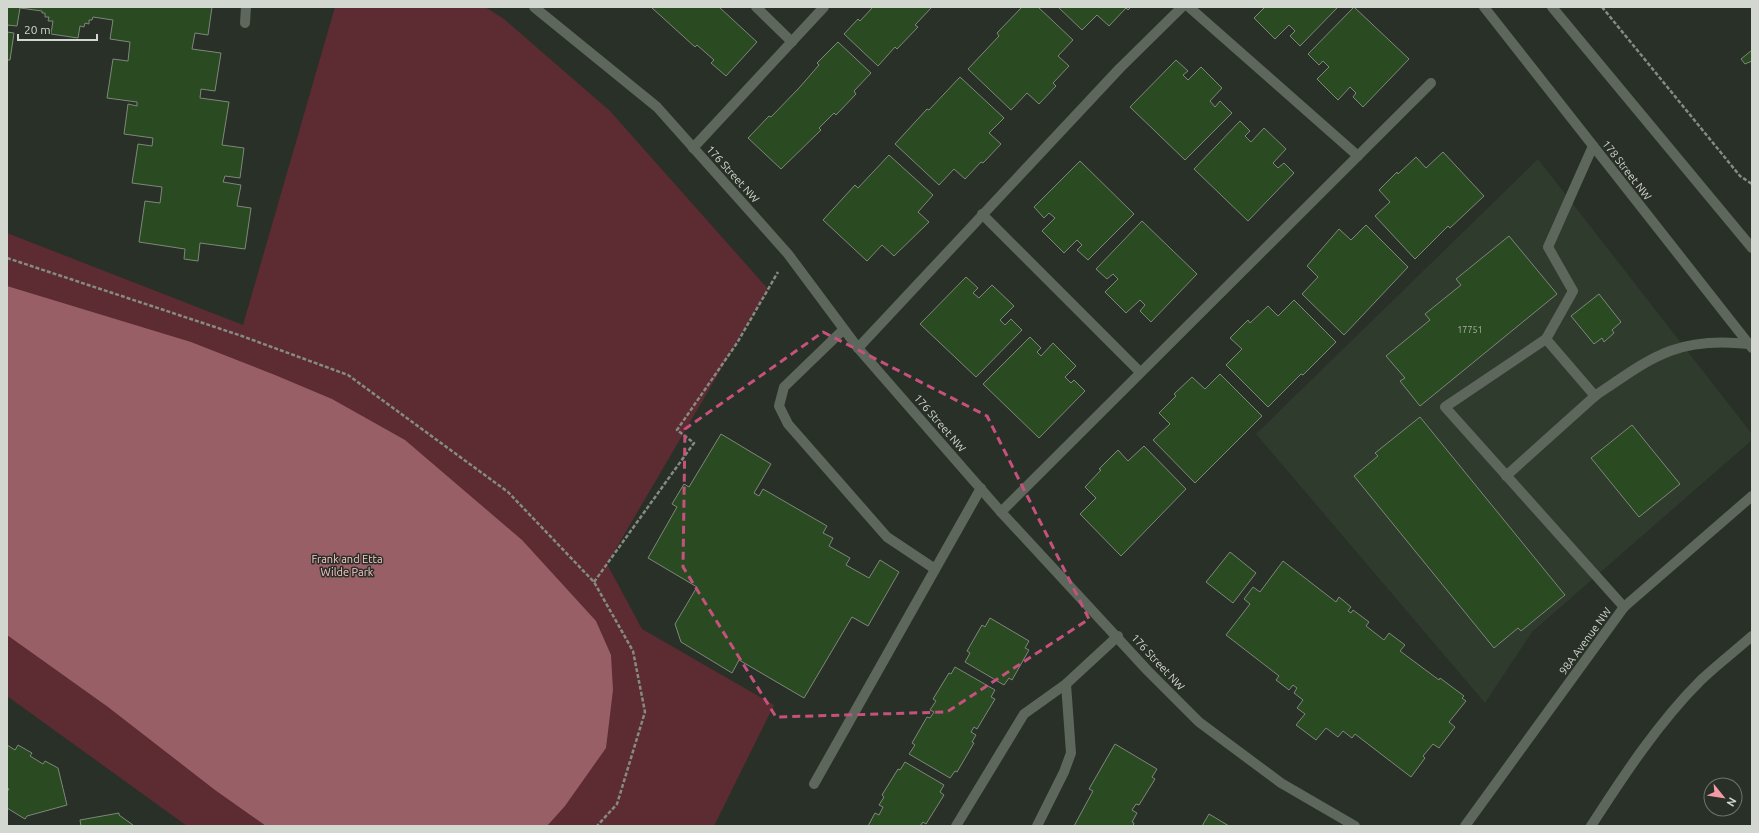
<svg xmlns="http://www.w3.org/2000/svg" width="1759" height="833" font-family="Ubuntu,sans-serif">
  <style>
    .built { fill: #2f3b2c }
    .green { fill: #5d2b32 }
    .water { fill: #995f66 }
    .building { fill: #2a4a21; stroke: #7e877c }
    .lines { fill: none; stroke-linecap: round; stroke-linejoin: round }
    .path { stroke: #858b83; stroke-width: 2.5; stroke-dasharray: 4 2; stroke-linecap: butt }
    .service { stroke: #5e675c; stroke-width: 10 }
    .tertiary { stroke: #5e675c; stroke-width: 10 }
    .secondary { stroke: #5e675c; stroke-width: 10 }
    .marked { fill: none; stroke: #c7517e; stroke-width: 3; stroke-dasharray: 8 5; stroke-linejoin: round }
    .labels { text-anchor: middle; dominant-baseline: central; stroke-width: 3; stroke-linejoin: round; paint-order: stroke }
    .number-label { font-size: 9px; fill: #a8b4a4 }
    .street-label { font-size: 11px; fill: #d2d7d0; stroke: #293027 }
    .park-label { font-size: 11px; fill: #fdc6cb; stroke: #293027 }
  </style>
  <rect width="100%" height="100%" fill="#293027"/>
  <!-- built -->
  <polygon class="built" points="1538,159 1752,434 1752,440 1532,632 1485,703 1256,434"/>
  <!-- green -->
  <polygon class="green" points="335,7 485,7 504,19 610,111 768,289 607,564 642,629 774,705 714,826 187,826 7,696 7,233 243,325"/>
  <!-- water -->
  <polygon class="water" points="7,286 191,342 275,375 332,399 405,440 522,540 596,621 611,655 613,690 606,748 565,806 547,826 266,826 215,790 108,707 7,635"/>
  <!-- building -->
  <g class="building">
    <polygon points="7,7 212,7 208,35 195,33 192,49 221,53 215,91 201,89 200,98 229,102 222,145 244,148 240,178 225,176 223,182 241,185 237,206 251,208 245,249 200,243 198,261 184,259 185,249 139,242 145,201 160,203 162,187 132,183 138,144 152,146 153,138 124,134 128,104 137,106 137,102 107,98 113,59 128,61 130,42 110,39 113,20 93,17 92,20 89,20 89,24 85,23 84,27 80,26 78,38 51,34 53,21 48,21 49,17 45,17 45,13 42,13 42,11 20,8 17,26 7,25"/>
    <polygon points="651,7 719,7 757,42 726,76 711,63 714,60 697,45 695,47"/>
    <polygon points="873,7 932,7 915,25 918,27 897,49 895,47 878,66 844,34 858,19 860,21"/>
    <polygon points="1022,7 1038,7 1073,40 1058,56 1069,66 1053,83 1056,86 1039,104 1027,93 1011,110 968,69 999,36 997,33"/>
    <polygon points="1058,7 1131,7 1128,10 1126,8 1109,26 1097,15 1082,30"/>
    <polygon points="1265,7 1338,7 1300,46 1290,36 1295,31 1289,25 1275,39 1254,18"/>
    <polygon points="1354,7 1409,59 1363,107 1353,97 1356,93 1350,87 1338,100 1317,79 1329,67 1323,61 1319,65 1308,54"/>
    <polygon points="7,32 14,33 10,60 7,60"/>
    <polygon points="838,42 871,73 854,91 856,94 836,115 834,113 819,128 821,130 781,169 748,138 769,116 771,117 799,88 819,65 817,63"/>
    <polygon points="1752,50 1752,61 1745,64 1741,59"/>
    <polygon points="1176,60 1188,71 1183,75 1188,80 1201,67 1222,88 1210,101 1215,107 1220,101 1232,113 1185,160 1130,107"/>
    <polygon points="960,77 1004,118 989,133 1001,144 983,163 981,162 965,179 954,169 939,185 895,144 927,109 929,110"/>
    <polygon points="1240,121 1250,131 1245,136 1251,142 1264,128 1286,149 1273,163 1278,168 1284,163 1294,173 1248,221 1194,169"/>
    <polygon points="1443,152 1484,196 1450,228 1448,226 1415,259 1375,216 1390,202 1379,190 1397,172 1398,174 1416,157 1426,168"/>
    <polygon points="889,155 933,195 918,212 929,222 894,256 882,245 867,261 823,220 855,185 858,188"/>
    <polygon points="1080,161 1134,214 1088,260 1077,250 1082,245 1077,240 1064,253 1042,231 1055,218 1049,213 1044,218 1034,207"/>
    <polygon points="1142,221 1197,274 1151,322 1140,311 1145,305 1140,300 1126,313 1105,292 1118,279 1113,274 1107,279 1096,269"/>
    <polygon points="1366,225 1408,267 1344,335 1302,294 1318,277 1307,266 1339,229 1351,240"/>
    <polygon points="1509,236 1557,294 1420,406 1400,381 1405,378 1386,356 1430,320 1425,314 1461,285 1456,279"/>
    <polygon points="966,277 978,288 973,293 979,298 992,285 1014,306 1000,320 1005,325 1011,319 1022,330 976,377 920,324"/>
    <polygon points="1599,294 1621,322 1612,330 1614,333 1604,342 1602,338 1594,344 1571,316"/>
    <polygon points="1294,300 1336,342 1303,375 1301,374 1268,407 1226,365 1242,349 1230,338 1248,320 1250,323 1268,306 1278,316"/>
    <polygon points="1030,337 1041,348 1037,352 1041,356 1053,343 1076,366 1065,377 1071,383 1074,380 1085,391 1039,438 983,384"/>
    <polygon points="1220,374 1262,416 1195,483 1153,440 1170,424 1159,413 1176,396 1174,394 1192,377 1205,389"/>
    <polygon points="1420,417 1565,595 1521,631 1518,628 1494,648 1354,476 1378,456 1375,453"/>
    <polygon points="1632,425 1680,484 1639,517 1591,458"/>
    <polygon points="721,434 771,464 754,493 759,496 763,489 827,526 823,533 833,538 829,546 850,558 846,565 869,578 880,560 899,572 868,626 852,617 804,698 739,660 732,673 681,642 675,624 697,587 648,558 677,507 672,504 684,484 689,487"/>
    <polygon points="1144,446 1186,489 1121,556 1080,514 1096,498 1085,487 1101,470 1099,469 1118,450 1128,461"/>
    <polygon points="1230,552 1256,573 1233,603 1206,582"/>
    <polygon points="1283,561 1336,602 1339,597 1351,607 1348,611 1351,613 1353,610 1369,622 1366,626 1384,640 1389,633 1405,645 1400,651 1439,680 1440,678 1464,696 1462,698 1466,701 1449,722 1455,727 1439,748 1433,744 1423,756 1425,758 1411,777 1355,734 1352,738 1343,731 1338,737 1326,728 1316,740 1296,725 1305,714 1297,708 1303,700 1294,693 1297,688 1293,685 1289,690 1276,680 1279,676 1226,635 1250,604 1244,599 1253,587 1260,592"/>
    <polygon points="990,618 1029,641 1025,648 1029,650 1012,680 1009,678 1004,685 965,662 970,653 967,651 982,625 985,627"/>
    <polygon points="955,667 995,690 991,697 995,699 977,729 974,727 971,732 976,735 972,742 974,743 957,772 955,771 950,778 909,754 915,745 912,743 927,717 930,718 934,712 930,710 936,701 933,699 949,673 951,674"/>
    <polygon points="1115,744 1157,769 1152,777 1155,779 1139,805 1136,804 1132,810 1137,813 1132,822 1134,823 1133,826 1074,826 1093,791 1089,789"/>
    <polygon points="7,745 15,750 18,745 32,753 30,756 43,764 45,761 58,768 67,805 27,816 25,819 7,808 7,792 9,789 7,788"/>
    <polygon points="905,762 944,785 940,792 944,795 926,824 923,822 920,826 868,826 875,813 879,815 883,807 879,805 884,797 882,795 898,769 900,770"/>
    <polygon points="119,813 119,815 133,825 132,826 81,826 80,820"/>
    <polygon points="1209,814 1229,826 1202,826"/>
  </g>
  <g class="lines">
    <!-- path -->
    <g class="path">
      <polyline points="1602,7 1740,176 1752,184"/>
      <polyline points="7,258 239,335 348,375 508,492 594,582 633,651 645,712 617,804 597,826"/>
      <polyline points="594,582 694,443 677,430 737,343 778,272"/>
    </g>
    <!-- service -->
    <g class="service">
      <polyline points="756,7 792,42"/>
      <polyline points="1189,7 1358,156"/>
      <polyline points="245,23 246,7"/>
      <path d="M1593 146 1548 247 1573 291 1546 339 1595 396C1652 357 1677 336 1749 344"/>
      <polyline points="693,148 824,7"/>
      <polyline points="982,214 1140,372"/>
      <polyline points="843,330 784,387 779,406 788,424 887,537 935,569"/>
      <polyline points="1546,339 1445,407 1624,607"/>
      <polyline points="858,348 1120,68 1182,7"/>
      <polyline points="1506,476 1595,396"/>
      <polyline points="1001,512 1431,83"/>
      <polyline points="814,784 981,488"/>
      <polyline points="956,826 1024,714 1066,684 1118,636"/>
      <polyline points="1037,826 1064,772 1071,753 1066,684"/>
      <path d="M1591 826C1624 775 1658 723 1701 680 1717 665 1735 651 1752 636"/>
    </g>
    <!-- tertiary -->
    <g class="tertiary">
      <polyline points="534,7 657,107 788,254 858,348 1001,512 1148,671 1199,722 1281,783 1355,826"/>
      <polyline points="1465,826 1624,607 1752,496"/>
    </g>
    <!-- secondary -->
    <g class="secondary">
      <polyline points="1484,7 1752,348"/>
      <polyline points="1552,7 1752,248"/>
    </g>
  </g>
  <!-- marked area -->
  <path class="marked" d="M823 332 987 416 1089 619 947 712 776 717 683 567 685 429Z"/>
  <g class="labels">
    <!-- number labels -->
    <g class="number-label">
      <text x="1470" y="330">17751</text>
    </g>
    <!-- street labels -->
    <g class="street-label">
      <text transform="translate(1627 170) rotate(52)">178 Street NW</text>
      <text transform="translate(733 174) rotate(48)">176 Street NW</text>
      <text transform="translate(940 423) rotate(49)">176 Street NW</text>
      <text transform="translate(1585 641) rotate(-54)">98A Avenue NW</text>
      <text transform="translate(1158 662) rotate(47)">176 Street NW</text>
    </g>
    <!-- park labels -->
    <g class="park-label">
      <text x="347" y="559">Frank and Etta<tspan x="347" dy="13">Wilde Park</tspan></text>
    </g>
  </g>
  <!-- border -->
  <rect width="1759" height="833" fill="none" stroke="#d2d7d0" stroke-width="16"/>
  <!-- north arrow -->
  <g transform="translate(1723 797) rotate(120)"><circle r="19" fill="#293027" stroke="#6d736b"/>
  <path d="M0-3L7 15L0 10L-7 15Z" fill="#f49aa5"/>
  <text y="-6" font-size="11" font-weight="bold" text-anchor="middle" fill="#d2d7d0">N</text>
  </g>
  <!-- scale -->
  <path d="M18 34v6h79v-6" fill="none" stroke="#d2d7d0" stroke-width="2"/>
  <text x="24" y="34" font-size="12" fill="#d2d7d0" stroke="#293027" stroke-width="3" paint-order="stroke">20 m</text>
</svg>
